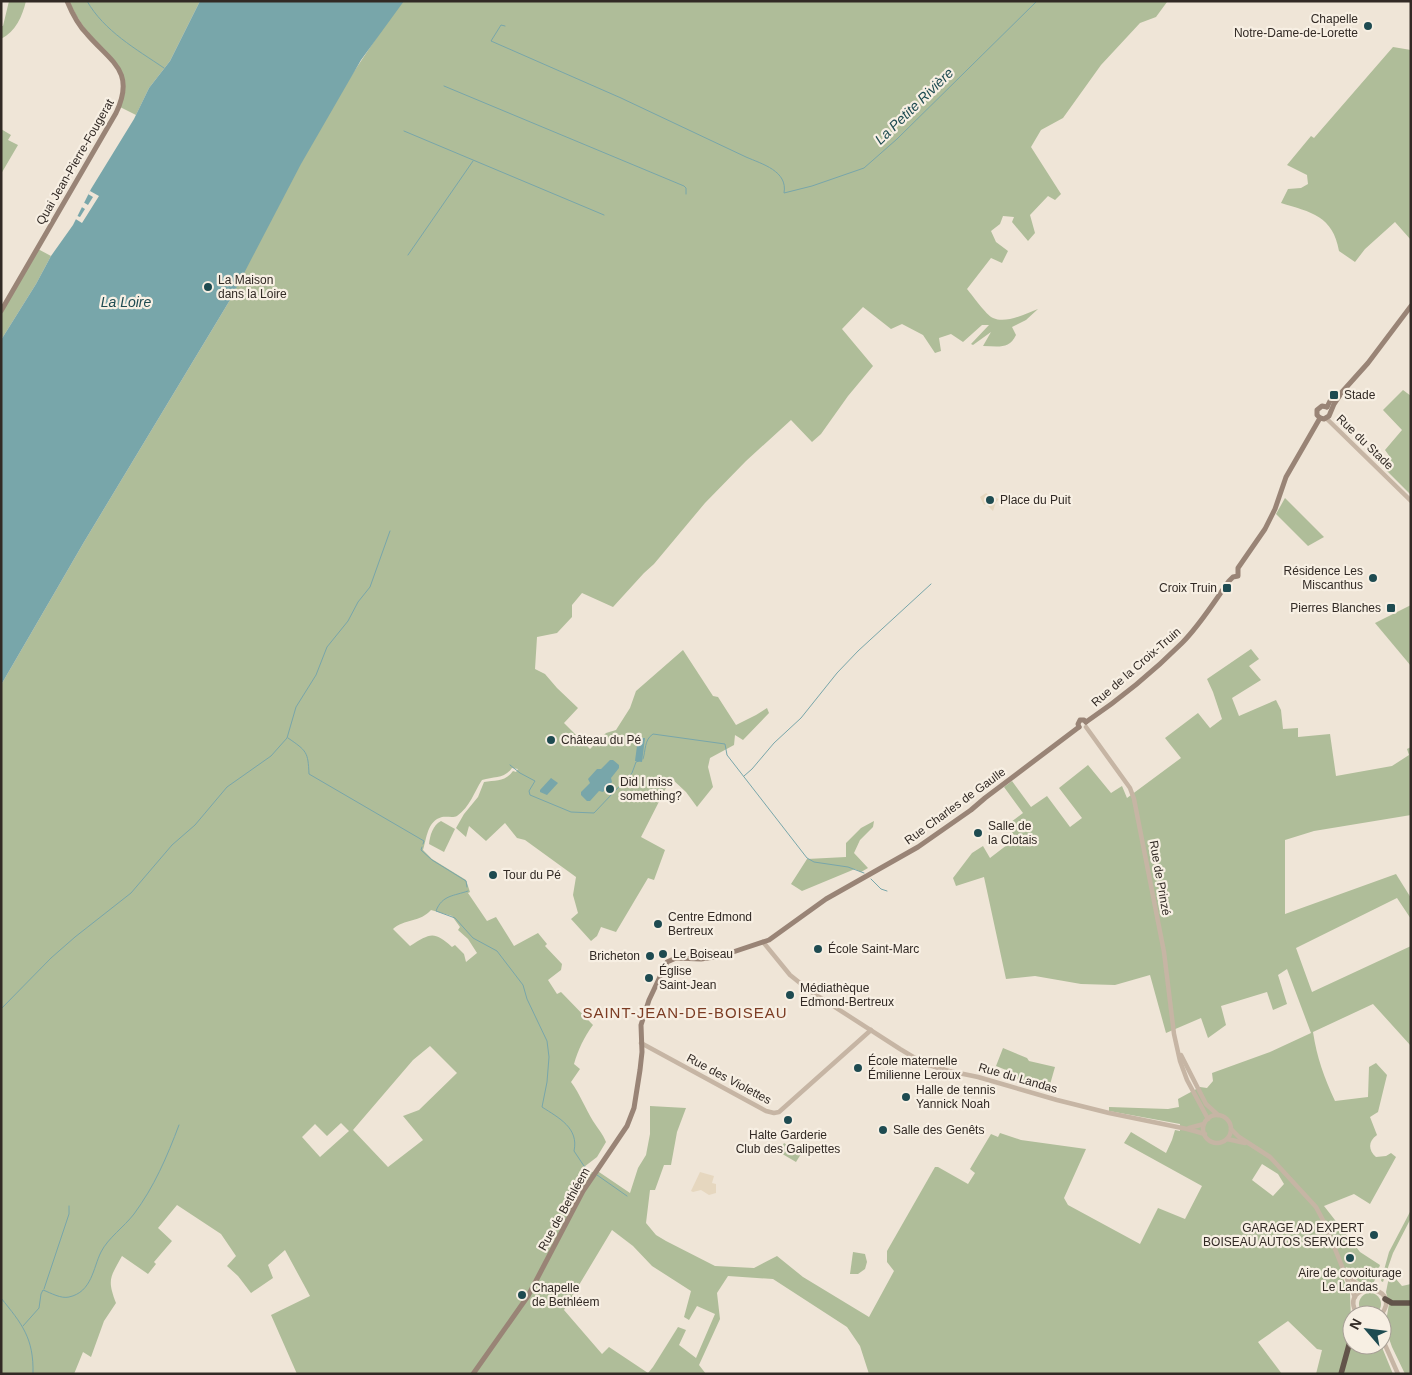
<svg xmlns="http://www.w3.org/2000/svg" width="1412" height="1375" font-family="Arial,sans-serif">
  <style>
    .green { fill: #afbd99; fill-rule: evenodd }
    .plaza { fill: #e6d7bf }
    .water { fill: #78a6aa }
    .pier { fill: #efe5d7 }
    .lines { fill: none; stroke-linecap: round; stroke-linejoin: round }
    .stream { stroke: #78a6aa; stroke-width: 1 }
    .tertiary { stroke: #c6b5a4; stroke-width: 4.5 }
    .secondary { stroke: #998476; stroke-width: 5 }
    .trunk { stroke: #62544a; stroke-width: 5.5 }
    .poi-dot { fill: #1e4b51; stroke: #f7efe3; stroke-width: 2 }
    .labels { text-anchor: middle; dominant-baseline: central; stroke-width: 4.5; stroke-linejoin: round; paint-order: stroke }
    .poi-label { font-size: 12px; fill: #322a25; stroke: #f7efe3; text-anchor: start }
    .street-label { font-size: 12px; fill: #322a25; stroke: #f7efe3 }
    .water-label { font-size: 14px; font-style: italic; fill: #1e4b51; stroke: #f7efe3 }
    .quarter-label { font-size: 15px; letter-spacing: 1px; fill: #7c3c23; stroke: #f7efe3 }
  </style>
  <rect width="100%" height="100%" fill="#efe5d7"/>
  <!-- green -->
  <g class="green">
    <path d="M9 1H26C22 17 16 31 1 39V26H3Z"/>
    <path d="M69 1H200L170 61 149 88 136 115 120 107C125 96 127 85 122 73 118 66 110 59 104 52 90 36 78 21 69 1Z"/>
    <path d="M401 1 1167 2 1156 17 1140 23 1101 65 1063 118 1041 130 1031 147 1061 194 1055 200 1048 196 1030 215 1035 233 1028 241 1012 222 1014 217 1003 216 1000 224 991 231 996 242 1008 251 1002 263 991 258 967 289C973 296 986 315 993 318 1006 324 1025 314 1038 309L1026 320 1012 327 1016 335C1009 350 997 346 983 346L991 332 973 345 971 344 989 325H982L963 342 951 334 939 338 941 351 935 353 923 335 902 324 891 329 863 307 842 329 873 366 848 396 821 434 812 442 791 420 746 461 705 503 654 564 644 573 613 607 582 593 572 605V617L557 633 537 637 535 669 545 674 557 688 578 708 564 723 590 749 606 733 616 730 630 708 636 691 683 650 713 696 718 697 736 725 756 715 767 708 769 713 743 740 735 735 734 745 710 758 708 767 713 787 697 807 686 792 671 778 641 837 665 850 654 880 648 878 616 932 601 927 597 936 591 941 571 919 578 913 573 895 576 877 525 840 517 838 505 823 486 841 469 826 466 837 456 828 464 814 478 797 484 782C496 780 505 782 513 771L516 772 518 769 512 768C504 779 494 776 482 780 474 792 470 807 457 816 453 818 447 816 442 817 427 821 427 838 423 850L432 859 466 880 470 892 468 893 487 921 496 917 514 946 538 933 547 944 545 946 562 964 561 970 548 980 557 994 561 992 593 1025C584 1037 578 1050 574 1064L580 1069 571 1082C580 1094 585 1108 593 1121 598 1129 603 1134 606 1142L597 1157 584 1167 590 1172H599L630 1193 638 1168 646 1155 650 1134V1106L686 1108 677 1132 671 1165H664L655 1190H650L646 1223 656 1235 666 1241 715 1266 754 1268 777 1256 803 1277 869 1317 894 1271 887 1262V1251L935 1167H938L968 1184 975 1173 970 1169 991 1134 998 1137 1000 1133 1021 1140 1086 1149 1064 1198 1068 1205 1140 1244 1158 1208 1185 1219 1202 1186 1124 1143 1131 1132 1166 1153 1172 1140 1175 1130 1180 1131V1124L1109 1111V1107L1168 1109 1179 1107 1178 1099 1200 1087 1207 1088 1213 1081 1212 1073 1270 1052 1311 1033 1287 969 1278 975 1287 1004 1273 1010 1267 992 1221 1006 1226 1025 1208 1038 1201 1018 1166 1033 1150 975 1115 985 1081 984 1035 976 1006 979 984 877 956 886 953 878 972 853 983 846 990 858 1016 838 1007 825 1023 813 1004 787 1012 781 1031 807 1047 796 1070 827 1082 818 1059 788 1088 765 1111 793 1122 786 1127 798 1181 758 1165 738 1198 713 1210 728 1222 719 1213 692 1207 679 1251 649 1259 659 1249 666 1261 680 1232 698 1239 716 1276 700 1281 710 1283 729 1298 728V737L1330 734 1336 776 1392 766 1409 755 1407 749 1411 747V815L1314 831 1285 840V914L1396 874 1411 898V919L1397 898 1296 948 1312 992 1411 946V1046L1373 1004 1313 1032C1317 1058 1324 1077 1335 1101L1368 1097 1369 1067 1376 1063 1387 1075 1378 1112 1370 1117 1377 1135C1368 1141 1368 1150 1376 1157L1386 1156 1391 1153 1396 1157 1370 1204 1354 1194 1324 1206 1360 1252 1380 1265 1374 1282 1368 1285C1358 1284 1352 1276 1347 1267L1340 1271 1350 1294 1352 1345H1381L1393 1374H1316L1322 1350 1317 1349 1288 1321 1258 1342 1282 1374H869L860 1346 847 1327 773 1279 728 1276 717 1293 720 1319 699 1365 706 1374H297L271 1315 310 1296 285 1250 268 1265 273 1278 251 1293 238 1276 227 1266 236 1256 221 1234 177 1205 158 1228 172 1241 154 1262 156 1264 148 1274 122 1256C110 1278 107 1279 116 1303L104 1321 91 1357 83 1352 74 1374H1V685L84 542 230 300 293 163ZM431 910 452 916 460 927 458 930 468 939 477 953 466 962 464 954 455 945 452 947C433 930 430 934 410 946L393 929C404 919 421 922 431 910ZM430 1046 457 1073 419 1110 403 1116 423 1140 388 1167 353 1130 413 1060ZM341 1123 349 1131 320 1157 302 1137 315 1124 327 1136ZM1262 1164 1278 1174 1284 1184 1273 1196 1252 1180ZM612 1230 633 1246 652 1266 691 1291 684 1317 689 1320 697 1306 715 1314 696 1358 679 1345 686 1330 678 1327 653 1367 648 1373 609 1347 602 1354 564 1310Z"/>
    <path d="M1393 47 1411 50V240L1395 222 1365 249 1355 262 1339 251C1333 216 1311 212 1281 203L1288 189 1301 188 1308 184 1307 175 1287 165 1311 136 1314 138Z"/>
    <polygon points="1,129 11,135 8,140 18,145 1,174"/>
    <polygon points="38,249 51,256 36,284 1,340 1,314"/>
    <polygon points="1403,390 1411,396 1411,495 1381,465 1390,457 1385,450 1402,430 1383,410"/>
    <polygon points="1285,498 1324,537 1308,546 1276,514"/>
    <polygon points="1411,605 1411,666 1375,623"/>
    <path d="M441 821 455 829 444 852 429 844C430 835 433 825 441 821Z"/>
    <polygon points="874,821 873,827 860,840 854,853 868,868 861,872 855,869 802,891 791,884 807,859 846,857 846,843 861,828"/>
    <polygon points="1003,1048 1027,1058 1029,1061 1055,1067 1049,1088 1015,1078 1016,1074 996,1066"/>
    <polygon points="784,1143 801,1154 796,1162 779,1152"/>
    <polygon points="1411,1210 1411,1218 1393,1253 1383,1282 1381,1281 1389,1252"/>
    <polygon points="853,1252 865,1254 867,1262 865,1269 858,1274 850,1274"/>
    <polygon points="1390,1272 1402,1286 1411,1284 1411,1374 1405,1374 1392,1347 1385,1327 1389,1304 1386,1292"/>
    <circle cx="1370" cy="1304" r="11"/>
  </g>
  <!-- plaza -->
  <g class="plaza">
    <polygon points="986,493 992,497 999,499 996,502 993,511 986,504 984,505 980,497"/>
    <polygon points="700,1172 714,1176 712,1183 716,1184 716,1193 709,1195 701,1190 693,1192 691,1191"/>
  </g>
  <!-- water -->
  <g class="water">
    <polygon points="200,1 404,1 361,60 301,164 230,300 84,542 1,685 1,340 36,284 51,256 73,225 91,189 134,119 149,88 170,61"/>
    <polygon points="638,738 645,738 642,762 635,761"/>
    <polygon points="610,760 613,760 619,765 619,768 611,778 612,782 603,792 599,791 590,801 587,801 581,795 581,792 590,783 588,779 597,769 601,769"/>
    <polygon points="551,778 558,783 547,795 540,792 540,790"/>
  </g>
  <!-- pier -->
  <polygon class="pier" points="90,191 99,196 82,223 74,218 75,215 80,217 85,209 80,206 83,202 88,205 93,197 88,194"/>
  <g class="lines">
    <!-- stream -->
    <g class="stream">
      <path d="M87 1C104 31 136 49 164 68"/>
      <path d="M505 26 501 25 491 41 621 98 746 157C762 164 788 171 784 193L812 186 864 168 897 139 1037 1"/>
      <polyline points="444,86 684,186 686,188 686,194"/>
      <polyline points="404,131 604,215"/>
      <polyline points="408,255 473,161"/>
      <path d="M288 738C307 751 308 752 309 774L424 841 423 844"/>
      <path d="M643 759C646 750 644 740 653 734L725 744 727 755 807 858 814 862 848 867 864 873"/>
      <polyline points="510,765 520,773 535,781 529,791 530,795 571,812 594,813 632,773 636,762 639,761"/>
      <polyline points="744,776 752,769 774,743 801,718 837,673 858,651 931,584"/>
      <polyline points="422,847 421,850 432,860 466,881 467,887"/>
      <polyline points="871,879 881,889 887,891"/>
      <path d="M468 891C454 896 442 895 436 911L455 918 473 938 497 951 523 985 527 999 547 1041 549 1057 547 1082 542 1107C559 1118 579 1128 574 1151L584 1166 591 1172"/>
      <polyline points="1,1009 51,958 75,937 131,893 172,845 195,825 227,787 271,756 287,738 296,707 316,675 327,647 348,621 358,602 370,587 390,531"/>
      <polyline points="597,1175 627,1196"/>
      <polyline points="44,1289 69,1214 69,1206"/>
      <path d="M1 1298C22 1324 34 1338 33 1374"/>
      <path d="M23 1326 39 1308 41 1294 43 1290C51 1293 61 1299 69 1297 92 1292 93 1268 101 1252 108 1238 124 1227 134 1214 154 1187 167 1157 179 1125"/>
    </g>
    <!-- tertiary -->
    <g class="tertiary">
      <polyline points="1327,419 1411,501"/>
      <polyline points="1086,727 1130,788 1134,799 1164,952 1174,1034 1180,1061 1187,1080 1208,1119"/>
      <polyline points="763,942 790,975 810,991 900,1049 925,1064 949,1071 978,1077 1057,1100 1109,1113 1187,1129 1205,1134"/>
      <polyline points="641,1043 766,1111 774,1113 779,1112 871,1030"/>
      <polyline points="1181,1055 1206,1104 1218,1115"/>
      <circle cx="1217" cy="1129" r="14"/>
      <polyline points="1189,1128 1204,1124"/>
      <polyline points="1231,1129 1239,1137 1270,1157 1316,1207 1325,1224 1343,1269 1353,1280 1363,1290"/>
      <polyline points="1227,1139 1245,1143"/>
      <polyline points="1344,1272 1355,1297"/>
      <path d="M1357 1314C1337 1280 1405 1283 1381 1315"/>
      <polyline points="1382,1322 1385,1340"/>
      <polyline points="1382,1338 1398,1374"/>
    </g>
    <!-- secondary -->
    <g class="secondary">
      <path d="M1 311 116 113C136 71 111 62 87 34 78 25 72 13 67 1"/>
      <polyline points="1327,407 1330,401 1342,392 1368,363 1411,306"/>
      <polyline points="1320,418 1324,419 1329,416 1334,404 1340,395"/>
      <polyline points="1320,418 1317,415 1317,410 1322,406 1327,407"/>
      <path d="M1086 722C1120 699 1153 672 1182 643 1200 625 1214 602 1229 581L1233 577 1238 576V568L1265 529 1275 509 1286 477 1320 418"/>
      <polyline points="1079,727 1078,724 1080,720 1084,720 1086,722"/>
      <polyline points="473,1374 528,1296 583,1191 627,1126 634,1108 640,1070 642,1052 641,1025 649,1000 667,962 676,958 701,959 721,956 769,940 826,899 918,847 971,810 985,798 1079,727"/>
    </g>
    <!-- trunk -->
    <g class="trunk">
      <polyline points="1385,1299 1392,1303 1411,1303"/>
      <polyline points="1356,1315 1356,1313"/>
      <polyline points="1341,1374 1352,1334"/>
    </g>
  </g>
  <!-- markers -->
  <g class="poi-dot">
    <circle cx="1368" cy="26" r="5"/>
    <circle cx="208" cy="287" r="5"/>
    <rect x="1329" y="390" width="10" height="10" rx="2.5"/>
    <circle cx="990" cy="500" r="5"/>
    <circle cx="1373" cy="578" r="5"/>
    <rect x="1222" y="583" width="10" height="10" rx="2.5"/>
    <rect x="1386" y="603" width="10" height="10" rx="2.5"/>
    <circle cx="551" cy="740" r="5"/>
    <circle cx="610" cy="789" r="5"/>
    <circle cx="978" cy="833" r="5"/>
    <circle cx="493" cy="875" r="5"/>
    <circle cx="658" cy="924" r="5"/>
    <circle cx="818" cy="949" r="5"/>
    <circle cx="663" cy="954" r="5"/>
    <circle cx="650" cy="956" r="5"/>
    <circle cx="649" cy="978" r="5"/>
    <circle cx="790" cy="995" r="5"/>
    <circle cx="858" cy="1068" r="5"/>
    <circle cx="906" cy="1097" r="5"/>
    <circle cx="788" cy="1120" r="5"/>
    <circle cx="883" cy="1130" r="5"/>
    <circle cx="1374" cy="1235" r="5"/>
    <circle cx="1350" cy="1258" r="5"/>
    <circle cx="522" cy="1295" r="5"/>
  </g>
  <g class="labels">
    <!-- poi labels -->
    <g class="poi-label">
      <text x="1358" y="19" text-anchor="end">Chapelle<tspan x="1358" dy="14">Notre-Dame-de-Lorette</tspan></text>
      <text x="218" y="280">La Maison<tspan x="218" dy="14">dans la Loire</tspan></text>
      <text x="1344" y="395">Stade</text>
      <text x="1000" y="500">Place du Puit</text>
      <text x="1363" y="571" text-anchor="end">Résidence Les<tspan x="1363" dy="14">Miscanthus</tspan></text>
      <text x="1217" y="588" text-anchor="end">Croix Truin</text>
      <text x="1381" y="608" text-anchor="end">Pierres Blanches</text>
      <text x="561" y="740">Château du Pé</text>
      <text x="620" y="782">Did I miss<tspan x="620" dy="14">something?</tspan></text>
      <text x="988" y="826">Salle de<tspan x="988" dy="14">la Clotais</tspan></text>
      <text x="503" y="875">Tour du Pé</text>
      <text x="668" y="917">Centre Edmond<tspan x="668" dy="14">Bertreux</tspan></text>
      <text x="828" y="949">École Saint-Marc</text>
      <text x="673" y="954">Le Boiseau</text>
      <text x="640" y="956" text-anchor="end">Bricheton</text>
      <text x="659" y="971">Église<tspan x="659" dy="14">Saint-Jean</tspan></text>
      <text x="800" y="988">Médiathèque<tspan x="800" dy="14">Edmond-Bertreux</tspan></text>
      <text x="868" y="1061">École maternelle<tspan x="868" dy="14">Émilienne Leroux</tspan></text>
      <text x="916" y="1090">Halle de tennis<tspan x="916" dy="14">Yannick Noah</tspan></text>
      <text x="893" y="1130">Salle des Genêts</text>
      <text x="788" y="1135" text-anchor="middle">Halte Garderie<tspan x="788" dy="14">Club des Galipettes</tspan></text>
      <text x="1364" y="1228" text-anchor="end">GARAGE AD EXPERT<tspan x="1364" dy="14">BOISEAU AUTOS SERVICES</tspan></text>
      <text x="1350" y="1273" text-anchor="middle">Aire de covoiturage<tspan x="1350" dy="14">Le Landas</tspan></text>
      <text x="532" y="1288">Chapelle<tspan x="532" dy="14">de Bethléem</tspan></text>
    </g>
    <!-- street labels -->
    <g class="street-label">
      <text transform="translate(75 162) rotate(-60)">Quai Jean-Pierre-Fougerat</text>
      <text transform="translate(1365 442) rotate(44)">Rue du Stade</text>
      <text transform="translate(1136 667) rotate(-41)">Rue de la Croix-Truin</text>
      <text transform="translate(955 806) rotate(-36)">Rue Charles de Gaulle</text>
      <text transform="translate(1160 878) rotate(80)">Rue de Prinzé</text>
      <text transform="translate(1018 1078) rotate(16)">Rue du Landas</text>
      <text transform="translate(729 1079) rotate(28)">Rue des Violettes</text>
      <text transform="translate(564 1209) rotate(-61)">Rue de Bethléem</text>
    </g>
    <!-- water labels -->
    <g class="water-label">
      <text transform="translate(914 106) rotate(-44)">La Petite Rivière</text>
      <text x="126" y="302">La Loire</text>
    </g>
    <!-- quarter labels -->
    <g class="quarter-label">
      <text x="685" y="1012">SAINT-JEAN-DE-BOISEAU</text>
    </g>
  </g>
  <!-- border -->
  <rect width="1412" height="1375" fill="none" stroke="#322a25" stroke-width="5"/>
  <!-- north arrow -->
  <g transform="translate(1367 1330) rotate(298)"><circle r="24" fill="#f7efe3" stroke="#a8a097"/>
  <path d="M0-4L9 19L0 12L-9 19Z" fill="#1e4b51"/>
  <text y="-8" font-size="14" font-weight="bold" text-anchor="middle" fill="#322a25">N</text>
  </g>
</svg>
